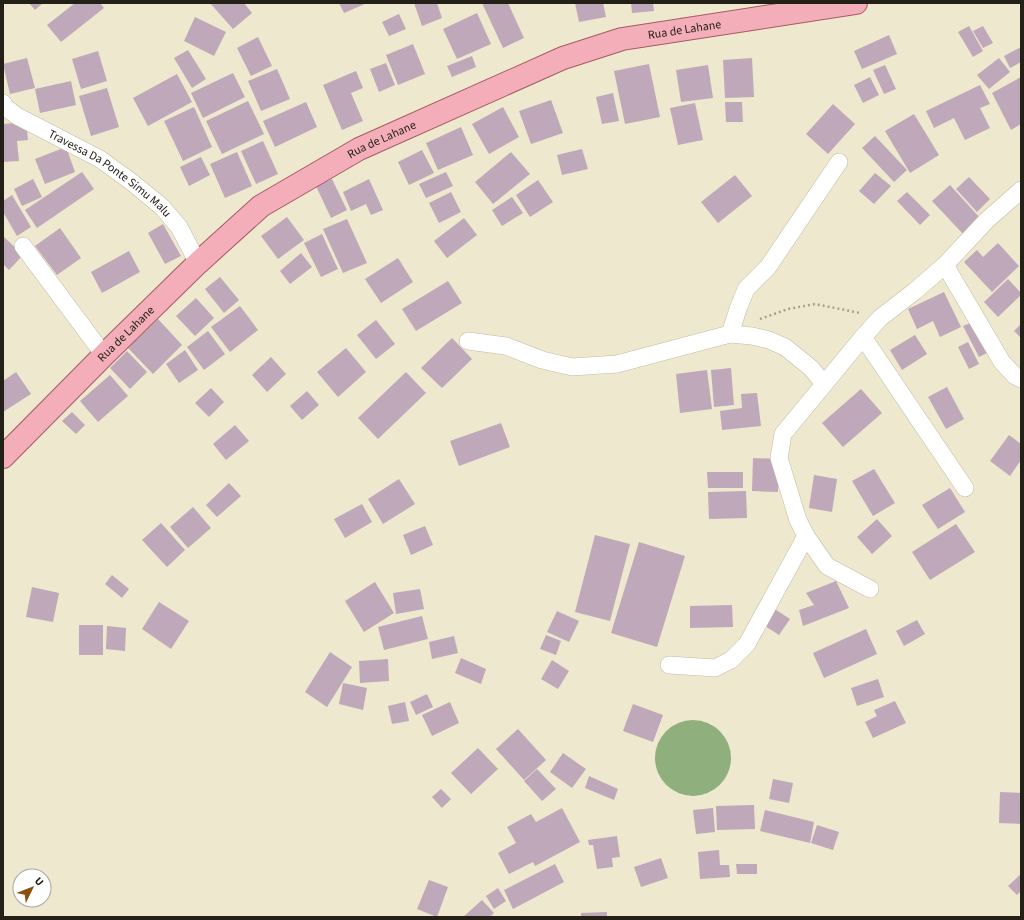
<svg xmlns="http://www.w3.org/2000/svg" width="1024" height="920" font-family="'Source Sans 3',sans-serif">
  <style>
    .forest { fill: #8faf7c }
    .building { fill: #bfa8b9 }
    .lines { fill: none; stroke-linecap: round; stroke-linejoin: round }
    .minor-casing { stroke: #c1bba2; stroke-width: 18 }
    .primary-casing { stroke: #a65a63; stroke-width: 24 }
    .path { stroke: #a6a28d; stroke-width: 2.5; stroke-dasharray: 2 3; stroke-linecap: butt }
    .minor { stroke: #fff; stroke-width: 17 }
    .primary { stroke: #f4aeba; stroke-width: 22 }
    .labels { text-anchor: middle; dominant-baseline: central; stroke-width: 3; stroke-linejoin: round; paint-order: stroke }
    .street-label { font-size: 12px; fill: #232117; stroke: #fff }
  </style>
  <rect width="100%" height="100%" fill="#eee8ce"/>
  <!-- forest -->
  <circle class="forest" cx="693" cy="758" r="38"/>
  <!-- building -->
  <g class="building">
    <polygon points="29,3 43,3 35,10"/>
    <polygon points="75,3 100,3 104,8 61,42 47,25"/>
    <polygon points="210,3 244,3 252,13 233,29"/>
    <polygon points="339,3 367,3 344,13"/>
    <polygon points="414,3 437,3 442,18 422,26"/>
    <polygon points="482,3 508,3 524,38 503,48"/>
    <polygon points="575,3 603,3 606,17 579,22"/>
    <polygon points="631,3 653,3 654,11 632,13"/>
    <polygon points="477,13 491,44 457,59 443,29"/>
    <polygon points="399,14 406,29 389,36 382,22"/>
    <polygon points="195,17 226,32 214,56 184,41"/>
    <polygon points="969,26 983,51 973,57 958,32"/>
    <polygon points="983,26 993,43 983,48 973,31"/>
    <polygon points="889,35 897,54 862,69 854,51"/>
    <polygon points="258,37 272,66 251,76 237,48"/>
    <polygon points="413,44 425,74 398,85 386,55"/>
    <polygon points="1021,47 1021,62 1010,68 1004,56"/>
    <polygon points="188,50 206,79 192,88 174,58"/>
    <polygon points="98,51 107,81 81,89 72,59"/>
    <polygon points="472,56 476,67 452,77 447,66"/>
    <polygon points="27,58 35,88 10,94 3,64"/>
    <polygon points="752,58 754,97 725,98 723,60"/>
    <polygon points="999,58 1010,72 989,89 977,75"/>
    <polygon points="386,63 395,85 379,92 370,69"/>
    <polygon points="649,64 660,117 625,124 614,71"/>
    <polygon points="708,65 713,98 681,102 676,70"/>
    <polygon points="885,65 896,89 884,94 873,70"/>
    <polygon points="277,69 290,99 261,111 248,81"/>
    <polygon points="356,71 363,88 351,93 363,121 342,130 323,85"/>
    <polygon points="233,73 245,97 203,118 191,93"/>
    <polygon points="177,74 192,102 148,126 133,98"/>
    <polygon points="870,77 879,95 863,103 854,85"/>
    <polygon points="1021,77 1021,124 1011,130 992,93"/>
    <polygon points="71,81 76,105 40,113 35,89"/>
    <polygon points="980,85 990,104 980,108 990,128 965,140 954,118 934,128 926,111"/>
    <polygon points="107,88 119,127 91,136 79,96"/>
    <polygon points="613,93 619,121 602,124 596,97"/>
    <polygon points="551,100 563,133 531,144 519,111"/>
    <polygon points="248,101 264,134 222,154 206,121"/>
    <polygon points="306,102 317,127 275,147 263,121"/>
    <polygon points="725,102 742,102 743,122 726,122"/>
    <polygon points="695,103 703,140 678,145 670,108"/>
    <polygon points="833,104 855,124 828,154 806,134"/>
    <polygon points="194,107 212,147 183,161 164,121"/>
    <polygon points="503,107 519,137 489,154 472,124"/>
    <polygon points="914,114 939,155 910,173 885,131"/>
    <polygon points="26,122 28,140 17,141 19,161 3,162 3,124"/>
    <polygon points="461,127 473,155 438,170 426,143"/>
    <polygon points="875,136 907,170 894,182 862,148"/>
    <polygon points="263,141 278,174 256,184 241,151"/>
    <polygon points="66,147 75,172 45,184 35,159"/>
    <polygon points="582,149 588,169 562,175 557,155"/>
    <polygon points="422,150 434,173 409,185 398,162"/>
    <polygon points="237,152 252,186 225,198 210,164"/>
    <polygon points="511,152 530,174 493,204 475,182"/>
    <polygon points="201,157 210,175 189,186 180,167"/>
    <polygon points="82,172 94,189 37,228 25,210"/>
    <polygon points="446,172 453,186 426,198 419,184"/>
    <polygon points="875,173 891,186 874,204 859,191"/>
    <polygon points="735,175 752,196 718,223 701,202"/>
    <polygon points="969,177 990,199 977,212 956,189"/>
    <polygon points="33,179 42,197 22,206 14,189"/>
    <polygon points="332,179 347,210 331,218 316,186"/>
    <polygon points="369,179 383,210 371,215 366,204 351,211 343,192"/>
    <polygon points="538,180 553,202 530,217 516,195"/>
    <polygon points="950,185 981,219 964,235 932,201"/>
    <polygon points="451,192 461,212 439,223 429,203"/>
    <polygon points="907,192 930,215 920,225 897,201"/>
    <polygon points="12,195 31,227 17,236 3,212 3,201"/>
    <polygon points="512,197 523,213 502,226 492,210"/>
    <polygon points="287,217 304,240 278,259 261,236"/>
    <polygon points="464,218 477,235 447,258 434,241"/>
    <polygon points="347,219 367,263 343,273 323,229"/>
    <polygon points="163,224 181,256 165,264 148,233"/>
    <polygon points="60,228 81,258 57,275 35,246"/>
    <polygon points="322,234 338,269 321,277 304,243"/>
    <polygon points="3,236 23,255 9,270 3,264"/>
    <polygon points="998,243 1019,266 992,292 964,262 977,250 983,257"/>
    <polygon points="129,251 140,272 102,293 91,272"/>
    <polygon points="301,253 312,267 290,284 280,271"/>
    <polygon points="398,258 413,282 381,303 365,279"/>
    <polygon points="220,277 239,300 224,313 205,289"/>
    <polygon points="1008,279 1021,293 1021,295 998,317 984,302"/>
    <polygon points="448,281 462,303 416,331 402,309"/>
    <polygon points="944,292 961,327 940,337 933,321 917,329 908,309"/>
    <polygon points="196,298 214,318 195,336 176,316"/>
    <polygon points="240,306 258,330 230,352 211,327"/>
    <polygon points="158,319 182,345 153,374 128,348"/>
    <polygon points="376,320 395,344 376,359 357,335"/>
    <polygon points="975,321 991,351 979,357 963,326"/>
    <polygon points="1021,324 1021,338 1014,331"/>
    <polygon points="208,331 225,354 204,370 187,347"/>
    <polygon points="915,335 927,354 902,370 890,350"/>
    <polygon points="452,338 472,359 442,388 421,368"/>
    <polygon points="968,342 979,364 969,369 958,347"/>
    <polygon points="346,348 366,372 338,397 317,372"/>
    <polygon points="185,350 198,370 179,383 166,364"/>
    <polygon points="127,351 147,372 130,389 110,368"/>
    <polygon points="271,357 286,374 267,392 252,375"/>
    <polygon points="731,368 734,405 714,407 711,370"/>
    <polygon points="707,370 712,409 680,413 676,374"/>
    <polygon points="16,372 31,394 3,412 3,381"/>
    <polygon points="406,372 426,393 378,439 358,418"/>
    <polygon points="110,375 128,396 98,422 80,401"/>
    <polygon points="947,387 964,419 946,429 928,397"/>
    <polygon points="211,388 224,402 209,417 195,403"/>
    <polygon points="861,389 882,413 843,447 822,423"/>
    <polygon points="307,391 319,405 302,420 290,406"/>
    <polygon points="757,393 761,426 722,430 720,411 742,408 741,394"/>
    <polygon points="72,412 85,425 76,434 62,421"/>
    <polygon points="501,423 510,447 459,466 450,441"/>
    <polygon points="235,425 249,441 226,460 213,444"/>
    <polygon points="1009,435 1021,444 1021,460 1010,476 990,461"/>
    <polygon points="753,458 779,459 778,492 752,491"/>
    <polygon points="874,469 895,503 873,516 852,481"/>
    <polygon points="707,472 743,472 743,488 708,488"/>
    <polygon points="814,475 837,479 832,512 809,508"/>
    <polygon points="399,479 415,504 383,524 368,499"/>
    <polygon points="229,483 241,496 217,517 206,505"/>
    <polygon points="950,488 965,512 938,529 922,505"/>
    <polygon points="746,491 747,518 709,519 708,492"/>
    <polygon points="362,504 372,522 345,538 334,519"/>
    <polygon points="193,507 211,528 188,548 170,527"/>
    <polygon points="877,519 892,536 872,554 857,537"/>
    <polygon points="161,523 185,550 167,567 142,540"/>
    <polygon points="956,524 975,552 930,580 912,552"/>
    <polygon points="425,526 433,545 411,555 403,535"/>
    <polygon points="595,535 630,544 610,621 575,612"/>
    <polygon points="639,542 685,556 657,647 611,633"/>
    <polygon points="112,575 129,589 122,598 105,584"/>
    <polygon points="836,581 849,608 803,626 799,610 814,605 806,593"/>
    <polygon points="375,582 394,613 364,632 345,601"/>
    <polygon points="32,587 59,593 53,622 26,617"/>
    <polygon points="420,589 424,609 396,614 393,593"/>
    <polygon points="159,602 189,621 171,649 142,629"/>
    <polygon points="732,605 733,627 690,628 690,606"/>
    <polygon points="773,608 790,619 779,635 762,624"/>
    <polygon points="557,611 579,621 569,642 547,632"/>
    <polygon points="422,616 428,639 384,650 378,627"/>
    <polygon points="917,620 925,634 904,646 896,631"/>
    <rect x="79" y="625" width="24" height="30"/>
    <polygon points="107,626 126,628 125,651 106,649"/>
    <polygon points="866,629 877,654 824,678 813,653"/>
    <polygon points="546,635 561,641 556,655 540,649"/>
    <polygon points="454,636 458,653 432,659 429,642"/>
    <polygon points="330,652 352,667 327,707 305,692"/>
    <polygon points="461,658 486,669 481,684 455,673"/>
    <polygon points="388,659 389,681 360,683 359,661"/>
    <polygon points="552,660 569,671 558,689 541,679"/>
    <polygon points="878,679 884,697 857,706 851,688"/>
    <polygon points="343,683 367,688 363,710 339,704"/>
    <polygon points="427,694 433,707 416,715 410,702"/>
    <polygon points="895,701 906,723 873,738 865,722 877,716 874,710"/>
    <polygon points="405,702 409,721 392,724 388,706"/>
    <polygon points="450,702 459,723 432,736 422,715"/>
    <polygon points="633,704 663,715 653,742 623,731"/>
    <polygon points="518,729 546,760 524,780 496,749"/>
    <polygon points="478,748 498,769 471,794 451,773"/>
    <polygon points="563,753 586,769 572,788 550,772"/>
    <polygon points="537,769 556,789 542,801 524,781"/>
    <polygon points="589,776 618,789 614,800 585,788"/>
    <polygon points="773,779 793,783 789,803 769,799"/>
    <polygon points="441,789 451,799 442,808 432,797"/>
    <polygon points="1000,792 1021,793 1021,824 999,823"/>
    <polygon points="754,805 755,829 717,830 716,806"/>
    <polygon points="562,808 580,842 535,866 533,862 509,874 498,853 516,843 507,827 531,814 536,822"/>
    <polygon points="713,808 715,832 696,834 693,810"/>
    <polygon points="765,810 814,822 810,843 760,831"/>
    <polygon points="817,825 839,832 833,850 811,843"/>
    <polygon points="617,836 620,857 612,858 613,867 597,869 593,845 589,845 588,840"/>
    <polygon points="719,850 720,865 729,865 730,877 700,879 698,852"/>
    <polygon points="661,858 668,878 641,887 634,867"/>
    <polygon points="555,864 564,882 513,909 504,890"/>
    <polygon points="736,864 757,864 757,874 737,874"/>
    <polygon points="1021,874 1021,891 1017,895 1008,886"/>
    <polygon points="429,880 448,887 437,917 417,909"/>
    <polygon points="498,888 506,901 494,909 486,896"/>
    <polygon points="482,900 494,913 490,917 463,917"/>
    <polygon points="607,912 607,917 581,917 581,913"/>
  </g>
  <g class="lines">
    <!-- minor casing -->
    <g class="minor-casing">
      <g id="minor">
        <path id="s1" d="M3 103 5 107 17 116 100 159 133 183 162 207 179 227 198 263"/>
        <polyline points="23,246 104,355"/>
        <polyline points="945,265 1002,362 1015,376 1021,379"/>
        <polyline points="730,334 738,309 746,289 768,267 839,162"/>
        <polyline points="863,337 783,434 779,458 798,520 806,536 827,566 870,589"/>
        <polyline points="468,341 506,346 542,360 572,367 617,364 730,334 752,336 769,340 785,347 811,368 824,384"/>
        <polyline points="965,488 863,337 880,318 915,291 945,265 987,220 1021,190"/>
        <polyline points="669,665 715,668 731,660 747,644 806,536"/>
      </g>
    </g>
    <!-- primary casing -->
    <g class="primary-casing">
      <g id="primary">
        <path id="s2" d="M3 457 104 355 198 263 261 206 359 149 563 58 622 39 856 3"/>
      </g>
    </g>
    <!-- path -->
    <polyline class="path" points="760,319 788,309 815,304 860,313"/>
    <!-- minor -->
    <use href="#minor" class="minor"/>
    <!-- primary -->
    <use href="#primary" class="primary"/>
  </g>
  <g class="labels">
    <!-- street labels -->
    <g class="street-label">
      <text stroke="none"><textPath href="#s2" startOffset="822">Rua de Lahane</textPath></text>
      <text stroke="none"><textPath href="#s2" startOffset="498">Rua de Lahane</textPath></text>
      <text stroke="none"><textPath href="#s1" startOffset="129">Travessa Da Ponte Simu Malu</textPath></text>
      <text stroke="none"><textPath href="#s2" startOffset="174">Rua de Lahane</textPath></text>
    </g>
  </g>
  <!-- border -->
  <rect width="1024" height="920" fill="none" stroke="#232117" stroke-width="8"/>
  <!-- north arrow -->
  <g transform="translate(32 888) rotate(47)"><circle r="19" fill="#ffffff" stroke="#a7a6a2"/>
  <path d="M0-3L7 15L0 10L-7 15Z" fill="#8a5009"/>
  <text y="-6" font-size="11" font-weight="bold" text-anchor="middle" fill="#232117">U</text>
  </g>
</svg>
